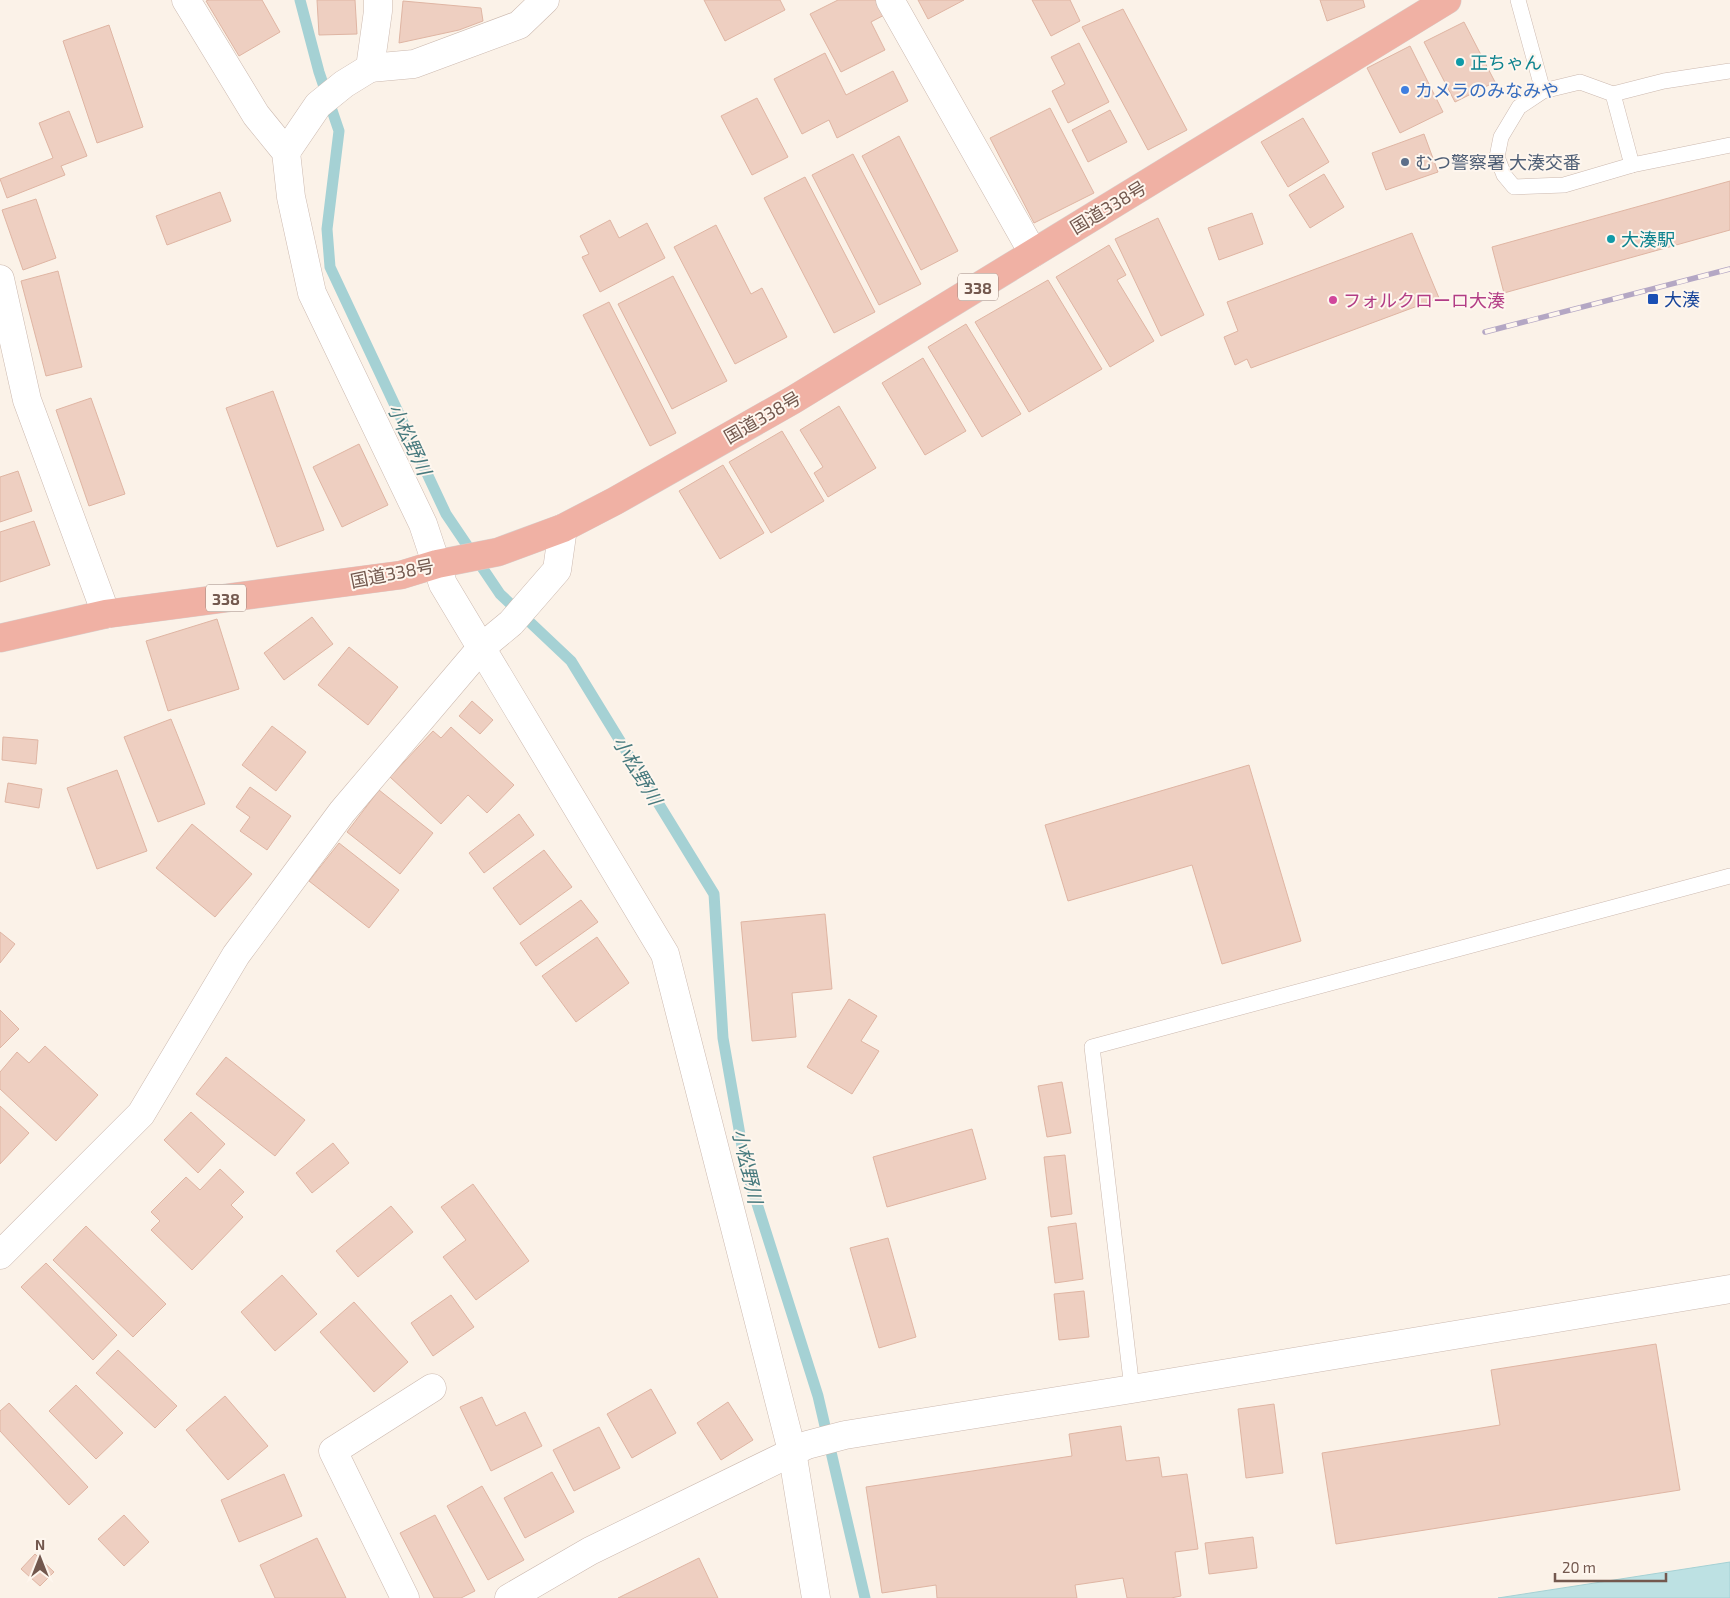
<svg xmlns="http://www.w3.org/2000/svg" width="1730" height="1598" font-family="'Exo 2','Noto Sans JP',sans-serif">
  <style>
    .water { fill: #bde1e3; stroke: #a5d1d4 }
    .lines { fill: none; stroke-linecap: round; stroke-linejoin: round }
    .stream { stroke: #a5d1d4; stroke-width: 11 }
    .building { fill: #eecfc1; stroke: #dfb5a3 }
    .lane-casing { stroke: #ccb9af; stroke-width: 16 }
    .street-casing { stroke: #ccb9af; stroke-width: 29 }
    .highway-casing { stroke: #d8d0cd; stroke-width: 29 }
    .lane { stroke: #fff; stroke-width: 15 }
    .street { stroke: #fff; stroke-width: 28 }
    .highway { stroke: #f0b1a4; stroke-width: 28 }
    .rail-casing { stroke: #b4a7c4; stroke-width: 5.5 }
    .rail { stroke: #fef6ee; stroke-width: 4; stroke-dasharray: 11; stroke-linecap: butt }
    .culture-dot { fill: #0f9aa8; stroke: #fef6ee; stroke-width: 2 }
    .shop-dot { fill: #3f7fe0; stroke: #fef6ee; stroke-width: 2 }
    .service-dot { fill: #5c6f8a; stroke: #fef6ee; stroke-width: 2 }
    .transit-dot { fill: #1a4fb4; stroke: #fef6ee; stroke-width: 2 }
    .hotel-dot { fill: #d1479c; stroke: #fef6ee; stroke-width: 2 }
    .labels { text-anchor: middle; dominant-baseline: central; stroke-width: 4; stroke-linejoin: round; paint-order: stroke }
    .shield { fill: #fef6ee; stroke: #9d877e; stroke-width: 1 }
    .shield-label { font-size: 16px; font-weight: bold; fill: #73584e }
    .culture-label { font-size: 18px; fill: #0d838f; stroke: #fef6ee; text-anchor: start }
    .shop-label { font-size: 18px; fill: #366cbe; stroke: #fef6ee; text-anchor: start }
    .service-label { font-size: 18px; fill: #4e5e75; stroke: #fef6ee; text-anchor: start }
    .street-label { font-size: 18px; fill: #73584e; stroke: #fef6ee }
    .transit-label { font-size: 18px; fill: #164399; stroke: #fef6ee; text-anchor: start }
    .hotel-label { font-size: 18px; fill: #b23c85; stroke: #fef6ee; text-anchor: start }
    .water-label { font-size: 19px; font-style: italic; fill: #46797d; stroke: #fef6ee }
  </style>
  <rect width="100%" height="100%" fill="#fbf2e8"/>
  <!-- water -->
  <polygon class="water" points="1730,1562 1730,1598 1498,1598"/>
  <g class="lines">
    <!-- stream -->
    <polyline class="stream" points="300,0 319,72 339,131 327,229 330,267 446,514 500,594 571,661 714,894 723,1038 746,1169 818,1396 865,1598"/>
  </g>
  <!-- building -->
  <g class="building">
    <polygon points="209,0 262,0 280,32 239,56 206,1"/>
    <polygon points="317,0 355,0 357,34 319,35"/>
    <polygon points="704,0 780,0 785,10 725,41"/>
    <polygon points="838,0 883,0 890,12 871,22 885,50 841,72 810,14"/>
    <polygon points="918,0 964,0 928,19"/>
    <polygon points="1032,0 1070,0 1080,21 1051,36"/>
    <polygon points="1320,0 1363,0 1365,7 1327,21"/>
    <polygon points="403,1 481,8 483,21 459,30 399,43"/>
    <polygon points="1123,9 1187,130 1148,150 1082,27"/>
    <polygon points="1464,22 1495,82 1455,102 1424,42"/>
    <polygon points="109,25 143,127 97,143 63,41"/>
    <polygon points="1079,43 1109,102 1068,123 1052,91 1065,84 1051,57"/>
    <polygon points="1410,46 1443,112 1400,133 1367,68"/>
    <polygon points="825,53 846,95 893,71 908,101 837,138 829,120 802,134 774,79"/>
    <polygon points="757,98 788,157 752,175 721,116"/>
    <polygon points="1050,108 1094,193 1034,223 990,138"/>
    <polygon points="1110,110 1127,142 1088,162 1072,130"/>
    <polygon points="69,111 87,156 61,166 65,175 7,198 0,179 53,158 39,123"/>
    <polygon points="1303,118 1329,162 1288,187 1261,142"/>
    <polygon points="1424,134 1438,172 1386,190 1372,153"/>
    <polygon points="899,136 958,251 921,270 862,156"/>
    <polygon points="853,154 921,284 879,305 812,175"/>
    <polygon points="1324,174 1344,207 1310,228 1289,195"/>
    <polygon points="805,177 875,312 834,333 764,198"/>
    <polygon points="1730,181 1730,230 1504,293 1492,247"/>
    <polygon points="220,192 231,221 167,245 156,216"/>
    <polygon points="36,199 56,258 23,270 2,210"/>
    <polygon points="1252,213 1263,244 1219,260 1208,228"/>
    <polygon points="1158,218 1204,315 1161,336 1115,239"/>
    <polygon points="610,220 619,238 647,223 665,258 600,292 582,257 589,254 580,236"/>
    <polygon points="716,225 751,294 762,288 787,337 735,364 674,247"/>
    <polygon points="1412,233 1439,298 1251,368 1247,359 1235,365 1224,337 1238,331 1227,302"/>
    <polygon points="1109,245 1126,275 1117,280 1154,341 1110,367 1056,277"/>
    <polygon points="58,271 82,367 46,376 21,281"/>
    <polygon points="673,276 727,381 672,409 618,304"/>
    <polygon points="1048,280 1102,369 1029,412 975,322"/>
    <polygon points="609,302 676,433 650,446 583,315"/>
    <polygon points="966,324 1021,414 982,437 928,347"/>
    <polygon points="923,358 966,431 925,455 882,383"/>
    <polygon points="273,391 324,530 277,547 226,408"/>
    <polygon points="91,398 125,494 89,506 56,410"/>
    <polygon points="839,406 876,468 828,497 814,473 823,467 800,430"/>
    <polygon points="782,431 824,501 771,533 729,462"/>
    <polygon points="359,444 388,505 342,527 313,467"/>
    <polygon points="723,465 764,533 720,559 679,491"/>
    <polygon points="18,471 32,511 0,522 0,477"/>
    <polygon points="34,521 50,565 0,582 0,532"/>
    <polygon points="312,617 333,644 284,680 264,653"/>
    <polygon points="217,619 239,689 168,711 146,641"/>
    <polygon points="349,647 398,687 368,725 318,685"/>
    <polygon points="472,701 493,720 480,734 459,716"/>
    <polygon points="171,719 205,804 158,822 124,737"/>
    <polygon points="272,726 306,752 276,791 242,765"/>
    <polygon points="451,727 514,785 487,813 468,795 441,824 390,777 433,731 441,738"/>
    <polygon points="3,737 38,740 36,764 2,760"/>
    <polygon points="1249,765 1301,941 1222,964 1192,865 1068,901 1045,825"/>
    <polygon points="117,770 147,851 97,869 67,788"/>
    <polygon points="8,783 42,789 39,808 5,802"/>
    <polygon points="250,787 291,816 267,850 240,831 250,817 236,807"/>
    <polygon points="379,790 433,833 400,874 347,832"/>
    <polygon points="519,814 534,835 484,873 469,853"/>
    <polygon points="192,824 252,874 215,917 156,868"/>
    <polygon points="339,843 399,890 369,928 309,881"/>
    <polygon points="544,850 572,887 520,925 493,888"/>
    <polygon points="581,900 598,922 536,966 520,943"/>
    <polygon points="825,914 832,989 792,993 796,1037 752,1041 741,922"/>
    <polygon points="0,932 15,944 0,963"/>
    <polygon points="597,937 629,983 576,1022 542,976"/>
    <polygon points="849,999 877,1016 861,1041 879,1051 852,1094 807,1067"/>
    <polygon points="0,1010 19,1029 0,1048"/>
    <polygon points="45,1046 98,1095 56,1141 0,1089 0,1072 17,1052 29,1063"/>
    <polygon points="226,1057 305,1120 275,1156 196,1094"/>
    <polygon points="1062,1082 1071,1133 1047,1137 1038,1086"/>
    <polygon points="0,1106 29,1133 0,1164"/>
    <polygon points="191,1112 225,1144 198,1173 164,1140"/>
    <polygon points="972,1129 986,1179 887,1207 873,1157"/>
    <polygon points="333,1143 349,1163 312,1193 296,1173"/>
    <polygon points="1065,1155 1072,1214 1051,1217 1044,1157"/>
    <polygon points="220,1169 244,1192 231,1205 243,1217 192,1270 151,1230 160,1221 151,1212 186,1177 200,1190"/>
    <polygon points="473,1184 529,1261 476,1300 443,1257 466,1240 441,1207"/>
    <polygon points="391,1206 413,1232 358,1277 336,1251"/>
    <polygon points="1076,1223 1083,1279 1055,1283 1048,1227"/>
    <polygon points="86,1226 166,1304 133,1337 53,1260"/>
    <polygon points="888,1238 916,1337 879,1348 850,1248"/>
    <polygon points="46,1263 117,1335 93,1360 21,1287"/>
    <polygon points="282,1275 317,1314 275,1351 241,1312"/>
    <polygon points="1084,1291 1089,1337 1059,1340 1054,1294"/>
    <polygon points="451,1295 474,1327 433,1356 411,1323"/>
    <polygon points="354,1302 408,1362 374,1392 320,1332"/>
    <polygon points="1656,1344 1680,1490 1336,1544 1322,1453 1500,1425 1491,1370"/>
    <polygon points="118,1350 177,1406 155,1428 96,1373"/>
    <polygon points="76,1385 123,1433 96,1459 49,1411"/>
    <polygon points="651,1389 676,1433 632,1458 607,1414"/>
    <polygon points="225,1396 268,1446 228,1480 186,1430"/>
    <polygon points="482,1397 496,1426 525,1412 542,1446 491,1471 460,1407"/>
    <polygon points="728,1402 753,1440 721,1460 697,1423"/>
    <polygon points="9,1403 88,1487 69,1505 0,1431 0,1411"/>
    <polygon points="1274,1404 1283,1473 1246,1478 1238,1409"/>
    <polygon points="1121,1426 1126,1461 1159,1457 1162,1477 1187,1474 1198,1549 1175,1552 1181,1596 1171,1598 1127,1598 1123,1578 1075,1585 1077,1598 937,1598 936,1585 882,1593 866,1487 1072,1456 1069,1434"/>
    <polygon points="599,1427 620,1468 574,1491 553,1450"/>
    <polygon points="552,1472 574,1512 525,1538 504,1498"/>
    <polygon points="284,1474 302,1516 239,1542 221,1500"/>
    <polygon points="482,1486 524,1560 488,1580 447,1506"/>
    <polygon points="124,1515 149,1542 124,1566 98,1539"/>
    <polygon points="435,1515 475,1591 461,1598 434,1598 400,1533"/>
    <polygon points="1253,1537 1257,1568 1209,1574 1205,1543"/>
    <polygon points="317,1538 346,1598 275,1598 260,1565"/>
    <polygon points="35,1554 54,1572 40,1586 21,1569"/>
    <polygon points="699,1558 718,1598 618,1598"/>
  </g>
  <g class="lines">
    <!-- lane casing -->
    <g class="lane-casing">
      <g id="lane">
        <polyline points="1518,0 1543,91"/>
        <polygon points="1580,82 1613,94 1632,165 1564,185 1514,187 1504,175 1497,157 1501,137 1519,107 1543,91"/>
        <polyline points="1613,94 1664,81 1730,71"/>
        <polyline points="1632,165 1730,145"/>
        <polyline points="1132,1389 1092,1047 1730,876"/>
      </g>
    </g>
    <!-- street casing -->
    <g class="street-casing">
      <g id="street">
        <polyline points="186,0 256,115 286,152 291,197 312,293 423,524 443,584 665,954 792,1451 816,1598"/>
        <polyline points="890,0 1033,253"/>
        <polyline points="370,68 414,64 519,25 545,0"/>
        <polyline points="286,152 318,105 344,84 370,68 378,11 378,0"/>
        <polyline points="0,279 27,400 106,614"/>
        <polyline points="0,1255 141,1114 236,955 342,812 482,647 511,623 557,570 563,528"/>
        <polyline points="405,1598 333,1451 432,1388"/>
        <polyline points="509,1598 590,1551 807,1445 845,1435 1132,1389 1730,1289"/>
      </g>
    </g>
    <!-- highway casing -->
    <g class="highway-casing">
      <polyline id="highway" points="0,638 106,614 401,575 437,564 498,552 563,528 615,501 793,400 1447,0"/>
    </g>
    <!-- lane -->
    <use href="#lane" class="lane"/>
    <!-- street -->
    <use href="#street" class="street"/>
    <!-- highway -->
    <use href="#highway" class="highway"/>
    <!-- rail casing -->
    <g class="rail-casing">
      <polyline id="rail" points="1485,332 1730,269"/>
    </g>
    <!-- rail -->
    <use href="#rail" class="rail"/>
  </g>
  <!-- markers -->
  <g class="culture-dot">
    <circle cx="1460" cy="62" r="5"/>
    <circle cx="1611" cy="239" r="5"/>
  </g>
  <circle class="shop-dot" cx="1405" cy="90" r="5"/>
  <circle class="service-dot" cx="1405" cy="162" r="5"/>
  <rect class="transit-dot" x="1647" y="293" width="12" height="12" rx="2.5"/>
  <circle class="hotel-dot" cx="1333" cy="300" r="5"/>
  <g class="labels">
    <!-- shield labels -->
    <g class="shield">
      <rect x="958" y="273.5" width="40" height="27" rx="4"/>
      <rect x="206" y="584.5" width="40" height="27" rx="4"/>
    </g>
    <g class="shield-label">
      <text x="978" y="287">338</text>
      <text x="226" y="598">338</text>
    </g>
    <!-- culture labels -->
    <g class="culture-label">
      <text x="1470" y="62">正ちゃん</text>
      <text x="1621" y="239">大湊駅</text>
    </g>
    <!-- shop labels -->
    <g class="shop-label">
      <text x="1415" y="90">カメラのみなみや</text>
    </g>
    <!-- service labels -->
    <g class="service-label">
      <text x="1415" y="162">むつ警察署 大湊交番</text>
    </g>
    <!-- street labels -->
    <g class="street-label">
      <text transform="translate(1108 207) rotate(-31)">国道338号</text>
      <text transform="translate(762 417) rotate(-30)">国道338号</text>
      <text transform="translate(392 573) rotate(-11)">国道338号</text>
    </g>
    <!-- transit labels -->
    <g class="transit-label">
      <text x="1664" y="299">大湊</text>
    </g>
    <!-- hotel labels -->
    <g class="hotel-label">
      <text x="1343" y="300">フォルクローロ大湊</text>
    </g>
    <!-- water labels -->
    <g class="water-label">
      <text transform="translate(410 439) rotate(65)">小松野川</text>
      <text transform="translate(638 770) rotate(59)">小松野川</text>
      <text transform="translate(748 1166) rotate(77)">小松野川</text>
    </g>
  </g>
  <!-- north arrow -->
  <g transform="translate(40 1558)" stroke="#fef6ee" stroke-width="4" paint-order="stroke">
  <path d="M0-4L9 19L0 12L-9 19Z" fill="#73584e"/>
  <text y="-8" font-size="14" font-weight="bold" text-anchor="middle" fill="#73584e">N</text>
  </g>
  <!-- scale -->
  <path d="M1555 1573v8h111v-8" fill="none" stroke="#73584e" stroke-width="2.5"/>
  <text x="1562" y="1573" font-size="15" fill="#73584e" stroke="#fef6ee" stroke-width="4" paint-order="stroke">20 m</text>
</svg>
